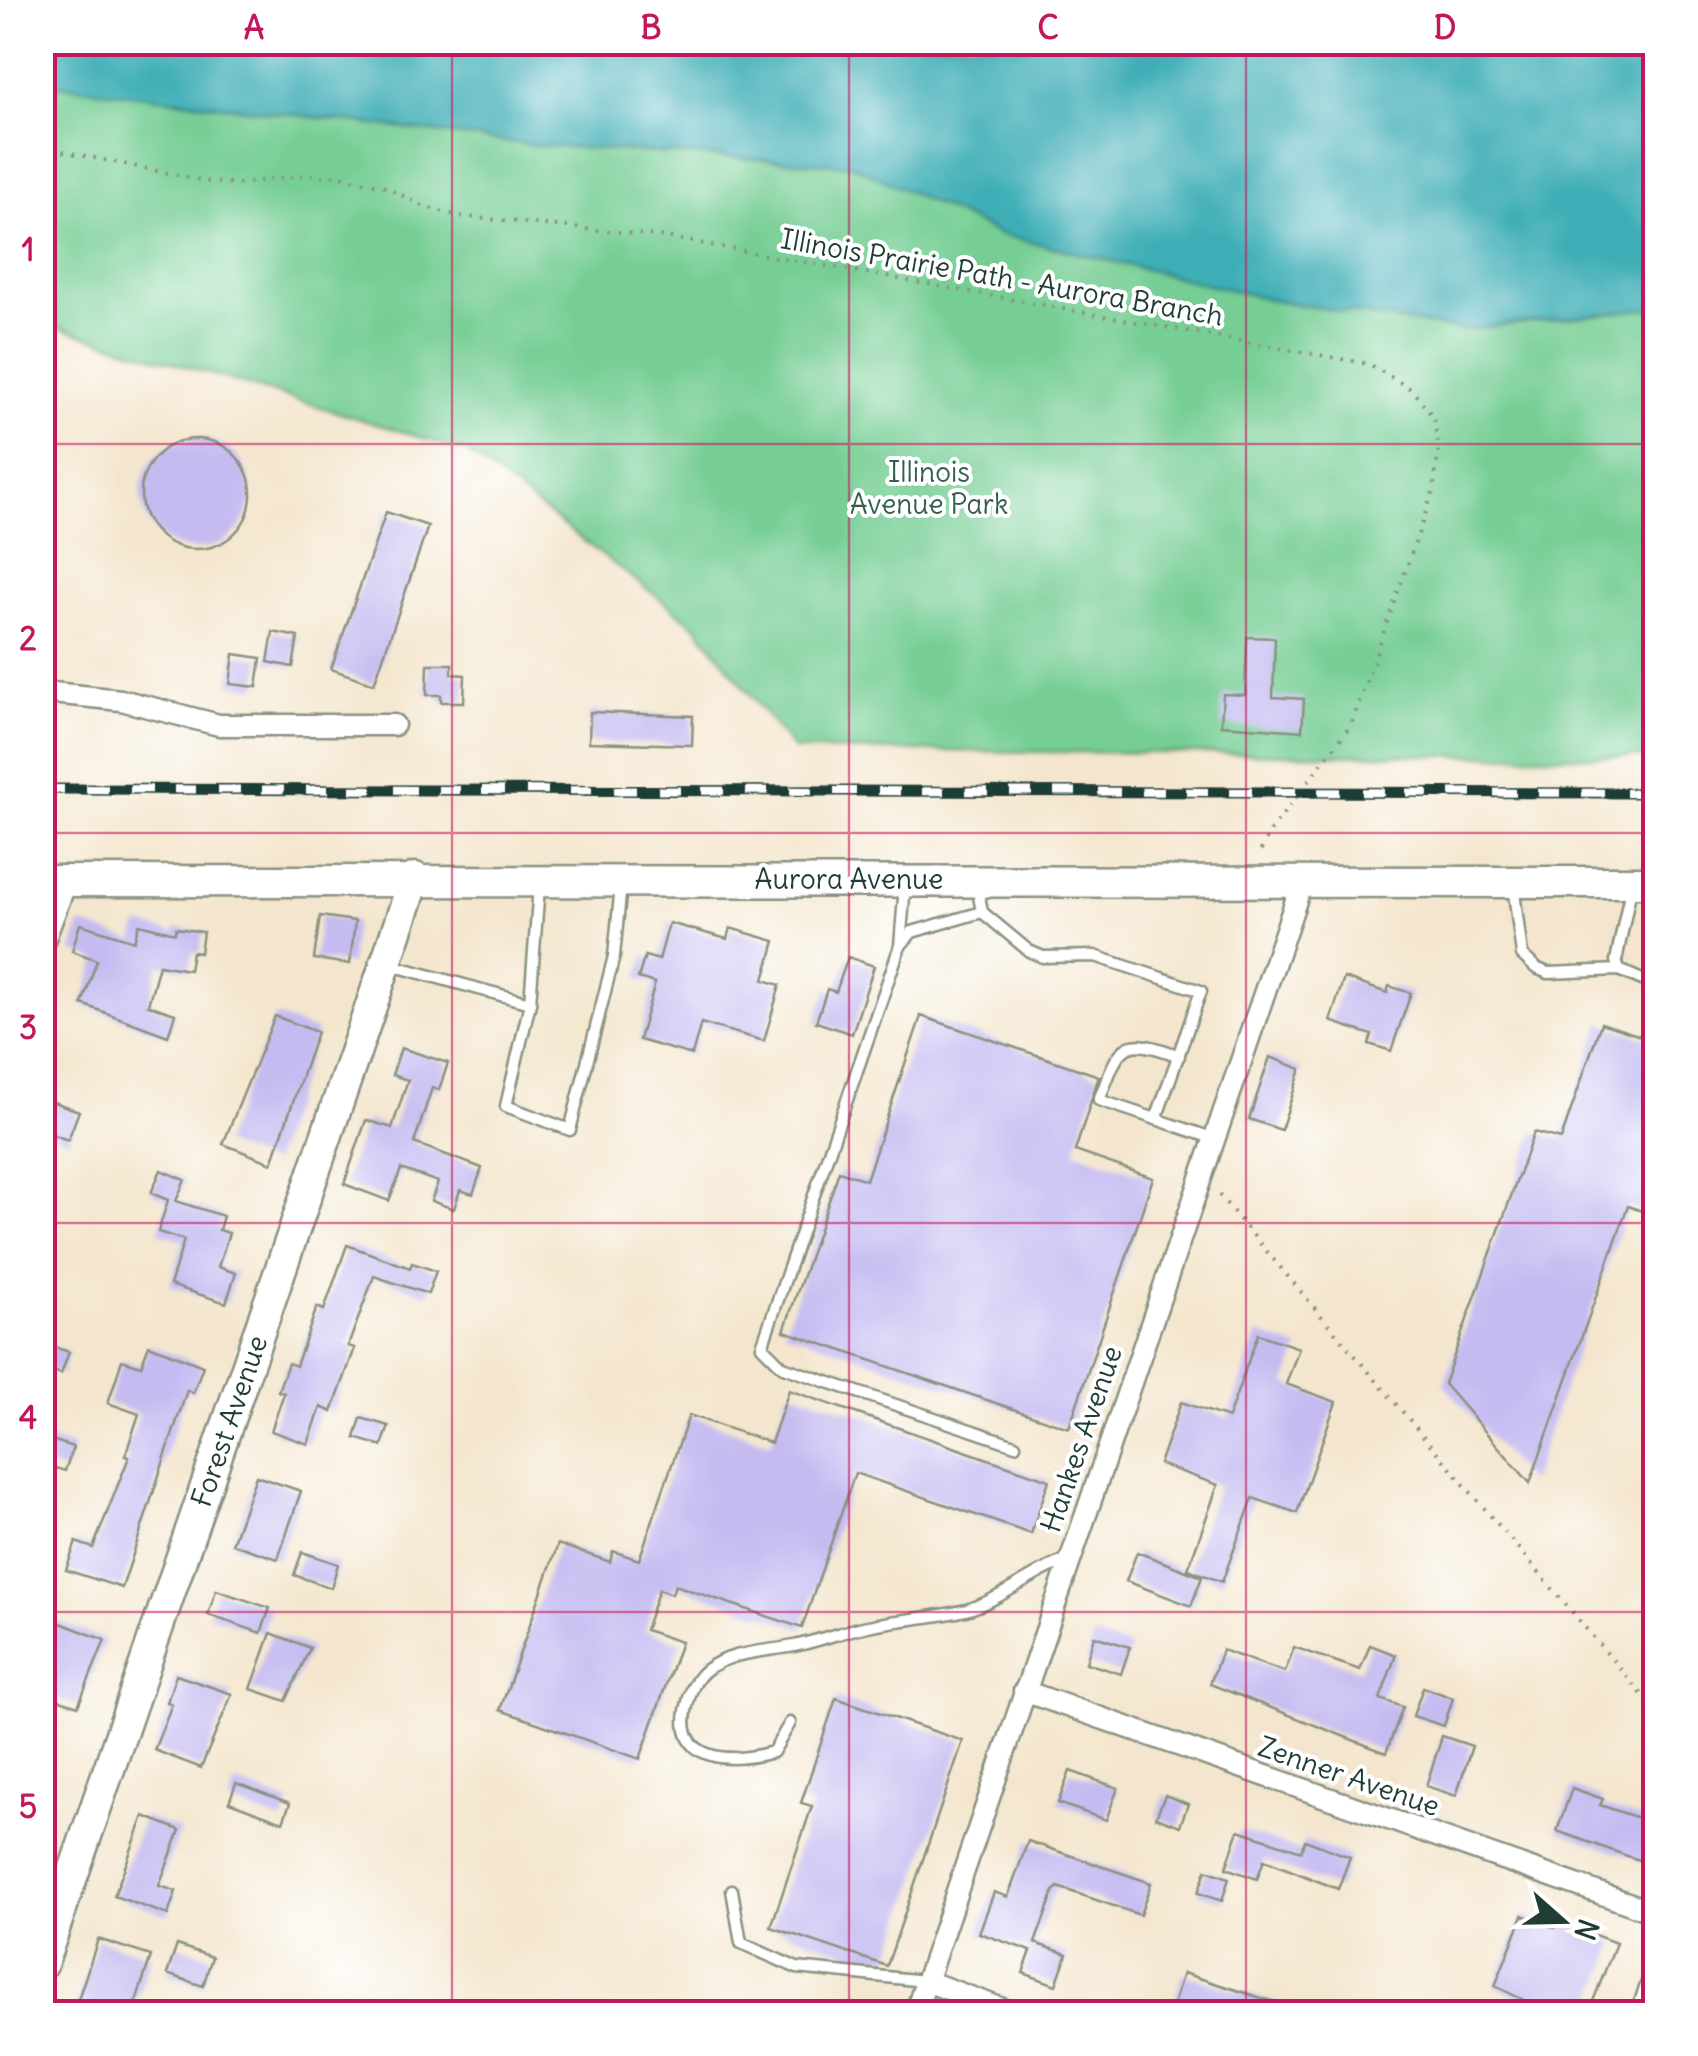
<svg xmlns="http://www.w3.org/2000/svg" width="1698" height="2056" font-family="Delius,sans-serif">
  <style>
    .green { fill: #76ce94; stroke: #4a8664; stroke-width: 2.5 }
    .water { fill: #3cadb6; stroke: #2e7575; stroke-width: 2.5 }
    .building { fill: #c5bbf1 }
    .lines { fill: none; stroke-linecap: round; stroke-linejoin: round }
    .lane-casing { stroke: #8a9281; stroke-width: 15 }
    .street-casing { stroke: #8a9281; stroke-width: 25 }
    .secondary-casing { stroke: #8a9281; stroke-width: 35 }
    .path { stroke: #8a9281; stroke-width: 4; stroke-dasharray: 2.5 8; stroke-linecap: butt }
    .lane { stroke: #fff; stroke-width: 10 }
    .street { stroke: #fff; stroke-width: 20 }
    .secondary { stroke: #fff; stroke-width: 30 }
    .rail-casing { stroke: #1f3d34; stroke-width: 11 }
    .rail { stroke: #fff; stroke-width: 8; stroke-dasharray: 22; stroke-linecap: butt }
    .grid { fill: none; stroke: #c2185b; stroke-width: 2.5; stroke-opacity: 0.55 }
    .labels { text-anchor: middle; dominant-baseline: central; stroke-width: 8; stroke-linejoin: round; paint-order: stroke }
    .street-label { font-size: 28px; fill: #1f3d34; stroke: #fff }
    .park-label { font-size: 28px; fill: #35614c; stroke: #fff }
    .neatline { fill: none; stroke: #c2185b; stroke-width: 4 }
    .grid-label { font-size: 32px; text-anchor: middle; font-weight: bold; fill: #c2185b }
  </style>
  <rect width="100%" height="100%" fill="#fff"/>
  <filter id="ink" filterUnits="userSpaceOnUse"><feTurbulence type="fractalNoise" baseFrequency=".01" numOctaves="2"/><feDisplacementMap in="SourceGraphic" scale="20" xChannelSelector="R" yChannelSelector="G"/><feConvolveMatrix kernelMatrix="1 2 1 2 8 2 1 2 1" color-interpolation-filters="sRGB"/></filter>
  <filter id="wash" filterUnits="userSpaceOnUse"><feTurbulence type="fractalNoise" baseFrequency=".0048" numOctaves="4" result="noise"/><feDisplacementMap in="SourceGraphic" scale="40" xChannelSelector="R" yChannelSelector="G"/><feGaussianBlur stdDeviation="2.25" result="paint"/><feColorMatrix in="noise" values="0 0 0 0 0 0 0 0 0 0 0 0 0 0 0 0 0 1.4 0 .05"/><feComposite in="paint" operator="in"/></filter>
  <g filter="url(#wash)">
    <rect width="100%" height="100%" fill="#f4e6ce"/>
    <!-- green -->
    <polygon class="green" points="43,83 533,145 852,165 999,234 1277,301 1460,330 1655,308 1655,757 794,750 696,626 465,451 43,323"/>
    <!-- water -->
    <polygon class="water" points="43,42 1655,43 1655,308 1460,330 1277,301 999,234 852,165 533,145 43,83"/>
    <g id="blocks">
      <!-- building -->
      <g class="building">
        <circle cx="196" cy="494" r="55"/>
        <polygon points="386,512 428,526 374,684 331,669"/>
        <polygon points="273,632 298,637 293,667 268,662"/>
        <polygon points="1247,637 1275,638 1273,697 1304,699 1302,731 1221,725 1223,694 1245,695"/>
        <polygon points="234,654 261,658 257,687 230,684"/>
        <polygon points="428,664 452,664 452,674 465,675 464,702 441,702 441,695 427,695"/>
        <polygon points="590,712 693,716 692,745 589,742"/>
        <polygon points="320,916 355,921 350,964 314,959"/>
        <polygon points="669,923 727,939 730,928 775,941 764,980 780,985 764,1041 701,1023 692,1055 639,1040 655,983 638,978 645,956 659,960"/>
        <polygon points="80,924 134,941 139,924 175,933 176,928 203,932 200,953 192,952 189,970 159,965 148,1005 175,1014 168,1036 82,1004 97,960 72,951"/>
        <polygon points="848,957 874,966 852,1034 816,1022 827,989 836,992"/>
        <polygon points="1344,978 1387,993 1389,986 1411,993 1391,1051 1369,1044 1372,1035 1330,1021"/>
        <polygon points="275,1016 317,1032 272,1163 223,1144"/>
        <polygon points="921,1016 1099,1076 1075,1151 1153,1178 1069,1428 784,1331 839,1171 866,1180"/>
        <polygon points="1601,1023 1656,1041 1656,1216 1628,1206 1530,1483 1444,1384 1534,1132 1561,1139"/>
        <polygon points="401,1048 448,1063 439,1090 432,1088 414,1143 482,1168 473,1194 460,1190 454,1209 431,1201 438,1182 401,1169 389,1201 344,1184 366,1120 392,1128 408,1080 392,1075"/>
        <polygon points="1270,1057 1301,1069 1281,1130 1249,1119"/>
        <polygon points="42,1098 79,1111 68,1140 42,1131"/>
        <polygon points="161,1170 185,1180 176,1201 223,1216 219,1230 229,1233 218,1267 236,1273 226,1303 170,1285 184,1240 158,1232 168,1200 151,1193"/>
        <polygon points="347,1245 410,1268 412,1263 436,1271 428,1294 374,1276 348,1346 355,1348 332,1412 321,1407 308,1444 271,1431 284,1393 278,1391 288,1363 296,1366 317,1307 324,1310"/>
        <polygon points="1258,1334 1299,1348 1286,1384 1336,1402 1297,1513 1253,1498 1222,1582 1188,1569 1218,1485 1159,1464 1181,1402 1228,1418"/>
        <polygon points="42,1343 69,1352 61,1374 42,1367"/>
        <polygon points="149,1345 203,1366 193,1393 187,1390 122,1588 66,1570 76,1542 93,1548 129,1457 125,1456 139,1414 108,1403 122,1360 141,1366"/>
        <polygon points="789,1390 1049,1480 1031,1534 855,1473 802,1628 675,1585 672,1594 659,1589 645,1630 681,1642 640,1759 500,1710 558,1544 610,1562 613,1551 639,1560 689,1415 771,1443"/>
        <polygon points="361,1418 389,1426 382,1446 355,1438"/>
        <polygon points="49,1439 73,1447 65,1471 42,1464"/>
        <polygon points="256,1476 301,1491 278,1559 232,1544"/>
        <polygon points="302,1552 338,1564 331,1588 294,1575"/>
        <polygon points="1137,1552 1202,1577 1191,1606 1126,1581"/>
        <polygon points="216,1590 270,1608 261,1633 208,1615"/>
        <polygon points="55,1621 105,1640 78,1706 42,1694 42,1653"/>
        <polygon points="271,1633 310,1648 286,1701 251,1689"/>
        <polygon points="1094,1636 1130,1647 1121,1674 1086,1663"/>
        <polygon points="1370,1645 1396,1655 1380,1699 1403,1707 1386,1753 1210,1684 1222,1650 1285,1672 1294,1647 1360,1670"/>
        <polygon points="176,1675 232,1694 201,1768 154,1750 172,1704 167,1702"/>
        <polygon points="1423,1687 1453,1698 1444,1726 1413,1716"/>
        <polygon points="836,1698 963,1741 887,1966 771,1927 812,1806 801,1803"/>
        <polygon points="1442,1736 1472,1746 1456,1796 1426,1786"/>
        <polygon points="1070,1771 1118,1788 1106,1820 1058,1803"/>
        <polygon points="236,1783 290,1803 283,1822 229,1802"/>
        <polygon points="1572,1788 1603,1799 1600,1805 1656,1824 1650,1864 1557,1831"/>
        <polygon points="1165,1795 1188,1804 1180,1826 1156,1817"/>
        <polygon points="144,1816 180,1830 159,1886 176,1891 168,1915 114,1896"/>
        <polygon points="1239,1830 1301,1851 1305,1840 1350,1857 1338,1889 1264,1860 1257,1879 1226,1868"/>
        <polygon points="1028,1841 1151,1883 1140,1915 1058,1887 1054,1891 1035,1943 1067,1954 1056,1985 1023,1973 1031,1951 979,1933 994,1892 1008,1897"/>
        <polygon points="1206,1870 1229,1878 1222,1901 1198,1893"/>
        <polygon points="1523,1915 1555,1928 1558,1921 1616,1943 1588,2014 1552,2014 1495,1986"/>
        <polygon points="98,1939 151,1956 132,2014 73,2014"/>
        <polygon points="177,1945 212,1957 203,1986 167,1974"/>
        <polygon points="1183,1973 1296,2009 1295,2014 1190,2014 1172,2008"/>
      </g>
    </g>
  </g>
  <g filter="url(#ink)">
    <use href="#blocks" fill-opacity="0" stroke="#8a9281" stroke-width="2.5"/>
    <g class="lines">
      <!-- lane casing -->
      <g class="lane-casing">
        <g id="lane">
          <polyline points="1513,884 1522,955 1536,968 1548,973 1619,970 1656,986"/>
          <polyline points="905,885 900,946 762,1346 783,1367 1015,1445"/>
          <polyline points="977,885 982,912 1029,951 1043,957 1095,956 1201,991 1156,1119 1212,1138"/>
          <polyline points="539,886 530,1003 506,1106 570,1130 614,956 621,885"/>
          <polyline points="901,945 912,932 982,912"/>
          <polyline points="391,965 530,1003"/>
          <polyline points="1619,970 1616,961 1631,888"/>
          <path d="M1156 1119 1099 1100C1120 1047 1120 1033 1179 1056"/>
          <path d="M790 1723 773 1752C732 1763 671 1764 688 1702 691 1690 695 1679 706 1670 731 1651 765 1652 794 1646 819 1641 843 1631 868 1626 900 1619 934 1618 966 1610 999 1601 1033 1572 1068 1559"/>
          <polyline points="732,1890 741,1943 797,1968 925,1981"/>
        </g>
      </g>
      <!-- street casing -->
      <g class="street-casing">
        <g id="street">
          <polyline points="42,692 121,700 219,725 394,725"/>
          <polyline points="42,946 66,882"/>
          <polyline points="1024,1691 1656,1913"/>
          <polyline points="926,1981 1016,2014"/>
          <polyline points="915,2014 1302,883"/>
          <polyline points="1641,2014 1656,1972"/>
        </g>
      </g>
      <!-- secondary casing -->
      <g class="secondary-casing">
        <g id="secondary">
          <polyline points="42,881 1656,882"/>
          <polyline points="42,1964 415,878"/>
        </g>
      </g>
      <!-- path -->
      <g class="path">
        <polyline points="42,147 210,182 239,184 302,175 340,176 383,186 423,206 458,216 666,237 1369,364 1411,389 1434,418 1439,449 1433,492 1351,725 1271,830 1259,854"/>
        <polyline points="1219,1195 1656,1711"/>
      </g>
      <!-- lane -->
      <use href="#lane" class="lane"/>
      <!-- street -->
      <use href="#street" class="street"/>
      <!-- secondary -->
      <use href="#secondary" class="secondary"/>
      <!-- rail casing -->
      <g class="rail-casing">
        <polyline id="rail" points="42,789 1656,793"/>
      </g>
      <!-- rail -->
      <use href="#rail" class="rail"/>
    </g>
  </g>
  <!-- grid -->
  <path class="grid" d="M452 42V2014M849 42V2014M1246 42V2014M42 444H1656M42 833H1656M42 1223H1656M42 1612H1656"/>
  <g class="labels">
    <!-- street labels -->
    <g class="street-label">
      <text transform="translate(1002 277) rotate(10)">Illinois Prairie Path - Aurora Branch</text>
      <text x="849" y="879">Aurora Avenue</text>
      <text transform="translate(229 1421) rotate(-71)">Forest Avenue</text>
      <text transform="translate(1081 1439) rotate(-71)">Hankes Avenue</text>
      <text transform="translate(1349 1776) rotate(19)">Zenner Avenue</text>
    </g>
    <!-- park labels -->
    <g class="park-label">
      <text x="929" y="472">Illinois<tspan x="929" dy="32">Avenue Park</tspan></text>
    </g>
  </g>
  <!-- margin -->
  <rect width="1698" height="2056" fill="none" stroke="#fff" stroke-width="110"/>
  <!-- north arrow -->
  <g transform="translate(1563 1921) rotate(110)" stroke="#ffffff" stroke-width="8" paint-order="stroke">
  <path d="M0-8L18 38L0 25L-18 38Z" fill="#1f3d34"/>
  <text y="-15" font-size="28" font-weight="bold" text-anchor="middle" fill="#1f3d34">N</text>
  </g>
  <rect x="55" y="55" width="1588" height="1946" class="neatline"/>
  <g class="grid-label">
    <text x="254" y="39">A</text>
    <text x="651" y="39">B</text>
    <text x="1048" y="39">C</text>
    <text x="1445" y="39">D</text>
    <text x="28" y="261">1</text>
    <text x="28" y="650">2</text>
    <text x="28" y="1039">3</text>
    <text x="28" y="1429">4</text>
    <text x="28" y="1818">5</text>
  </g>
</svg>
